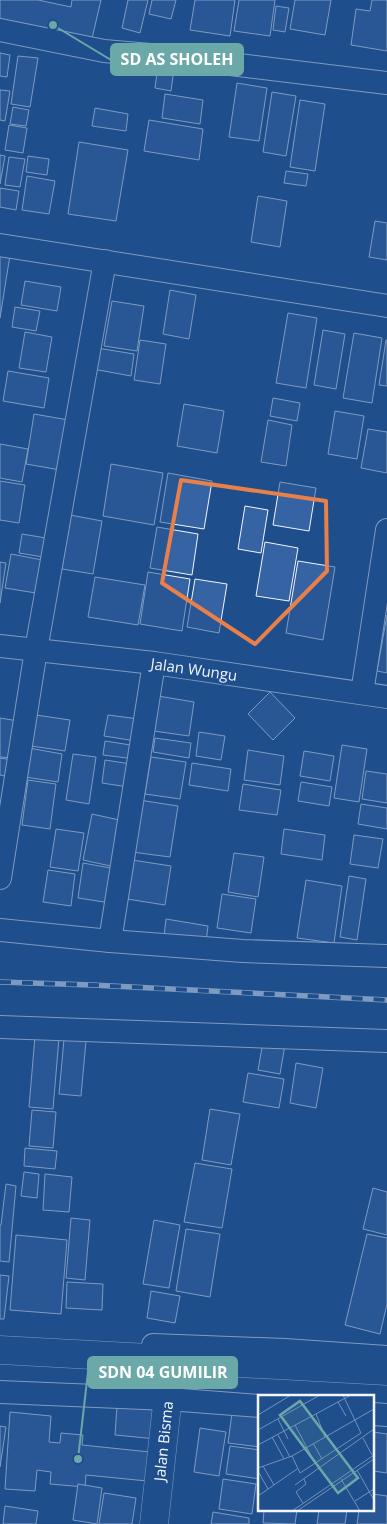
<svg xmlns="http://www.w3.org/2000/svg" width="387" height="1524" font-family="'Open Sans',sans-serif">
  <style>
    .building { fill: #3563a3; stroke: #f2f6ff }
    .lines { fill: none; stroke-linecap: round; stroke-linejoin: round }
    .street-casing { stroke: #f2f6ff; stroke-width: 24 }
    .secondary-casing { stroke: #f2f6ff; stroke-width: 29 }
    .highway-casing { stroke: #f2f6ff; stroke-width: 29 }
    .street { stroke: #1f4e8c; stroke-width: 22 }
    .secondary { stroke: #1f4e8c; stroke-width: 28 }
    .highway { stroke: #1f4e8c; stroke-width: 28 }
    .rail-casing { stroke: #f2f6ff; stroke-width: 5.5 }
    .rail { stroke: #1f4e8c; stroke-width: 4; stroke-dasharray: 11; stroke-linecap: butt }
    .marked { fill: none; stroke: #ea8049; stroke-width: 4; stroke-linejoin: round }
    .labels { text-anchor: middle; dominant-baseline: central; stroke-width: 4; stroke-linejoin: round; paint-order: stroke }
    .street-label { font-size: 15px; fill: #f2f6ff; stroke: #1f4e8c }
    .inset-road { fill: none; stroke: #7391ba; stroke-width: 1 }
    .view { fill: #6aa9a8; fill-opacity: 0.15; stroke: #6aa9a8; stroke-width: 2.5 }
    .inset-edge { fill: none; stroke: #f2f6ff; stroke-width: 2.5 }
    .leader { fill: none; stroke: #6aa9a8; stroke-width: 2 }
    .callout-dot { fill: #6aa9a8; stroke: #1f4e8c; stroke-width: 2 }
    .callout { fill: #6aa9a8; stroke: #6aa9a8; stroke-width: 2 }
    .callout-label { font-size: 16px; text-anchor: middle; font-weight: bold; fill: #fff }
  </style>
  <rect width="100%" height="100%" fill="#1f4e8c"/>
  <!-- building -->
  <g class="building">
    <polygon points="0,0 38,0 71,7 72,0 101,0 90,47 0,20"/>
    <polygon points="128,0 148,0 140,33 122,28"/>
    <polygon points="152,0 176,0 171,19 149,14"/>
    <polygon points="195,0 235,0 230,36 190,30"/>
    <polygon points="239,0 275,0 270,36 234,31"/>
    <polygon points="295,0 331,0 325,35 290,29"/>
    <polygon points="372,0 387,0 387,51 351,45 356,9 370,11"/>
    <polygon points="276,6 289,8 285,32 273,30"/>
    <polygon points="0,53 10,55 7,77 0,76"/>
    <polygon points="18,56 38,58 30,107 11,104"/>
    <polygon points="159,58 175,61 171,91 155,88"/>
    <polygon points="237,83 267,88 259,141 229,137"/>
    <polygon points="0,90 10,91 5,121 0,120"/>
    <polygon points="272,92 296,96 286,156 263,152"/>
    <polygon points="165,94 203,100 200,124 162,118"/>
    <polygon points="300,100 325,104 315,171 290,167"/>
    <polygon points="13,107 29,110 26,126 10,124"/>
    <polygon points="95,108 128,114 126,131 92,126"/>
    <polygon points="149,120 203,129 199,160 144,151"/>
    <polygon points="9,125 27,128 23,153 5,150"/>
    <polygon points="79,142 128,150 116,221 68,214"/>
    <polygon points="0,155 5,156 0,184"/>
    <polygon points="28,156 49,159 47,175 26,172"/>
    <polygon points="9,157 25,159 20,187 5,185"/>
    <polygon points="286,171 308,174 306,186 284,183"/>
    <polygon points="27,176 55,181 49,214 22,210"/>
    <polygon points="0,188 19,191 16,210 0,207"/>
    <polygon points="258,196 287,201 280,247 251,242"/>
    <polygon points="375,221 387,223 387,260 369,257"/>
    <polygon points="0,254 10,255 0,318"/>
    <polygon points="25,281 61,287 57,311 21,305"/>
    <polygon points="170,290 196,295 189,339 163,334"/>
    <polygon points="112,301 144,306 137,351 104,346"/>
    <polygon points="15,307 40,311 36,331 12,327"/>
    <polygon points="288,313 317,318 306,388 276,383"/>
    <polygon points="323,330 345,334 336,389 314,385"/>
    <polygon points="25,332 52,337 46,372 19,368"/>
    <polygon points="354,333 382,338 372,403 343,398"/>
    <polygon points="140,340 166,344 160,384 134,380"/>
    <polygon points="386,340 387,340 387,386 379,385"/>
    <polygon points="97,348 134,354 131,376 93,369"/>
    <polygon points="8,371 49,378 44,408 3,401"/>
    <polygon points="273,398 300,403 297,421 270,416"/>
    <polygon points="184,404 224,411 217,453 177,446"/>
    <polygon points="335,411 364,416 357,459 328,454"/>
    <polygon points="34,414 74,421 66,471 26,464"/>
    <polygon points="268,420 292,425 286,466 261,462"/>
    <polygon points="368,429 387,432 387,473 361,468"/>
    <polygon points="0,444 28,449 22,482 0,478"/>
    <polygon points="111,464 163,473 154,525 103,516"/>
    <polygon points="168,473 212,481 204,529 160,522"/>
    <polygon points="0,481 25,485 19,523 0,520"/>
    <polygon points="280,482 316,488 309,531 273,525"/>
    <polygon points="245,506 268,510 261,553 238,549"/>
    <polygon points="70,515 102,521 93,574 62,569"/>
    <polygon points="157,527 198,534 192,575 150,568"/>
    <polygon points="22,534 46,538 43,557 19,553"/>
    <polygon points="265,542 298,548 289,601 256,596"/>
    <polygon points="11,554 48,561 42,594 5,588"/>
    <polygon points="298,561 335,567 323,640 286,633"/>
    <polygon points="0,562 6,563 0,603"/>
    <polygon points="148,572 190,579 182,631 140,624"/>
    <polygon points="95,577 145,585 138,625 88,617"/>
    <polygon points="195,579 227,584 219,633 187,627"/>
    <polygon points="387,615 387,673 377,671"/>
    <polygon points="270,692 295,718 273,740 248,714"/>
    <polygon points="158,696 194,702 189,736 154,731"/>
    <polygon points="36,715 70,720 65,751 31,746"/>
    <polygon points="108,715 139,719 136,741 104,736"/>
    <polygon points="0,718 18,721 13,758 0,757"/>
    <polygon points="199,732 225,736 221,760 196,756"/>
    <polygon points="155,738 191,743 189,758 153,752"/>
    <polygon points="105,741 137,746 135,759 103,755"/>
    <polygon points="342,745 367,749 359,802 334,798"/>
    <polygon points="29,748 62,754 58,782 25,777"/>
    <polygon points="248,750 284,756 280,785 244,780"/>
    <polygon points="304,751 334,756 330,781 300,776"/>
    <polygon points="73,754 96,757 89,804 66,800"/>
    <polygon points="151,757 186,762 180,799 145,794"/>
    <polygon points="0,758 12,760 9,777 0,775"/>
    <polygon points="105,760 131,764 128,787 102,783"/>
    <polygon points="192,763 231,769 228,791 189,785"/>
    <polygon points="366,771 387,774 387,803 362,799"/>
    <polygon points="28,780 56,784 50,829 22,825"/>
    <polygon points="301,782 332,787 329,806 298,801"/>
    <polygon points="243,784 281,790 277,815 239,810"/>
    <polygon points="139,800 178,806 170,857 132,852"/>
    <polygon points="361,804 387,808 387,829 358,824"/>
    <polygon points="92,814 124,821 115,867 83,860"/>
    <polygon points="56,829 84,833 78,871 50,867"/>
    <polygon points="284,829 325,835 322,860 281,854"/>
    <polygon points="354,835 383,839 378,868 350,864"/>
    <polygon points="234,853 264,857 258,897 228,892"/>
    <polygon points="132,860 171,866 165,905 127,899"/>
    <polygon points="83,863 116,869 111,903 78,898"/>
    <polygon points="48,870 75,874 71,906 43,902"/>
    <polygon points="349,876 366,879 357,940 340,937"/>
    <polygon points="306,880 342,886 334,943 297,938"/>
    <polygon points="222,894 256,899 251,933 217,928"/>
    <polygon points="166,919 208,926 206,942 164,936"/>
    <polygon points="35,1036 59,1038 53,1109 29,1107"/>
    <polygon points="64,1039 86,1041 81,1096 59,1094"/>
    <polygon points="263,1042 285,1045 280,1074 258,1070"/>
    <polygon points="296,1063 323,1068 316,1108 290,1103"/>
    <polygon points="248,1073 284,1079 279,1108 243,1102"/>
    <polygon points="210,1109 240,1114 231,1165 202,1160"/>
    <polygon points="32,1110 56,1112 53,1148 29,1146"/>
    <polygon points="25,1148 57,1151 55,1169 24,1166"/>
    <polygon points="195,1163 232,1169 222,1228 184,1222"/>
    <polygon points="24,1172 39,1174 37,1198 21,1196"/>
    <polygon points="45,1174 72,1177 69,1212 43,1210"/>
    <polygon points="6,1184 16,1186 9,1262 0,1261 0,1225 1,1225"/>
    <polygon points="373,1188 387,1192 387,1235 363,1229"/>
    <polygon points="71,1218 90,1220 85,1280 66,1278"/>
    <polygon points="154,1220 180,1225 169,1288 143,1284"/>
    <polygon points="186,1229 220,1234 210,1297 176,1291"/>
    <polygon points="367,1234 387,1238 387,1304 380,1334 345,1325"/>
    <polygon points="16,1235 67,1240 61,1314 10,1310"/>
    <polygon points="0,1275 9,1276 4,1319 0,1319"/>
    <polygon points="67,1282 103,1284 102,1310 66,1308"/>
    <polygon points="151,1291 180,1296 175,1323 147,1318"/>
    <polygon points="117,1406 159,1410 157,1439 115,1435"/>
    <polygon points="10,1412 51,1416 49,1442 60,1443 61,1433 83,1435 82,1445 150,1452 147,1481 86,1475 85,1487 50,1484 51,1472 37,1470 35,1491 5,1489"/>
    <polygon points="232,1413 260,1417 260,1447 228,1443"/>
    <polygon points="0,1426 6,1427 0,1467"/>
    <polygon points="200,1428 226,1432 219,1476 194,1472"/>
    <polygon points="373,1432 387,1434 387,1473 373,1471"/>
    <polygon points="230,1446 260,1450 260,1479 226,1474"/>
    <polygon points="223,1479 256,1484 252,1514 219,1509"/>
    <polygon points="78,1484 102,1488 97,1524 73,1520"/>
    <polygon points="104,1493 136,1498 132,1524 99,1524"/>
    <polygon points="373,1494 387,1496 387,1524 357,1524 359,1510 373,1510"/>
    <polygon points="5,1506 38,1511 36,1524 3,1524"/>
    <polygon points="264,1510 297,1510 295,1524 263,1523"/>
    <polygon points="319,1510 347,1510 345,1524 317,1524"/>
    <polygon points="213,1512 249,1518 249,1524 211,1524"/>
  </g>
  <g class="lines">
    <!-- street casing -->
    <g class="street-casing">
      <g id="street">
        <polyline points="0,30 104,51 173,57 387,83"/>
        <polyline points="0,245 387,306"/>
        <polyline points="0,646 154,663 387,697"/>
        <polyline points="362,693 387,530"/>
        <polyline points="0,878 36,650 105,261"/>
        <polyline points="0,930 110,941 243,951 387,956"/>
        <polyline points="110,941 154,663"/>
        <polyline points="0,1027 387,1041"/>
        <polyline points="153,1345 285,1350 387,1357"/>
        <polyline points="0,1392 168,1399 260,1406"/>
        <polyline points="373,1414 387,1415"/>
      </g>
    </g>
    <!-- secondary casing -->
    <g class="secondary-casing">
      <polyline id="secondary" points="154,1524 172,1359"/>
    </g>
    <!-- highway casing -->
    <g class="highway-casing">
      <polyline id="highway" points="0,1350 387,1371"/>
    </g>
    <!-- street -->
    <use href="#street" class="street"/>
    <!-- secondary -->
    <use href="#secondary" class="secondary"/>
    <!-- highway -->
    <use href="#highway" class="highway"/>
    <!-- rail casing -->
    <g class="rail-casing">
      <polyline id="rail" points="0,982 92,985 387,1000"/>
    </g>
    <!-- rail -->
    <use href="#rail" class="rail"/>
  </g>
  <!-- marked area -->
  <path d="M0 0H387V1524H0ZM181 480 326 501 327 571 255 644 162 583Z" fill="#1f4e8c" fill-opacity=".55" fill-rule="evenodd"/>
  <path class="marked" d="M181 480 326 501 327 571 255 644 162 583Z"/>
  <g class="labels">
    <!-- street labels -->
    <g class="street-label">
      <text transform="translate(194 669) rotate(8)">Jalan Wungu</text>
      <text transform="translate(163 1441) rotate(-84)">Jalan Bisma</text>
    </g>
  </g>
  <!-- overview -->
  <g transform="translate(258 1395)">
    <rect width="116" height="116" fill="#1f4e8c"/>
    <path class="inset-road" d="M85 0 103 38M80 7 88 21M58 19 67 42M0 20 33 0M20 24 30 44M37 30 57 68M0 35 62 0M20 40 32 62M14 42 26 64M105 43 114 60M55 48 64 64M0 50 93 0M34 61 42 78 103 38M5 71 16 90M0 73 34 61 116 14M99 75 116 105M0 76 10 94M83 84 102 116M37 90 116 34M0 101 39 74M97 106 116 94M45 108 38 97 48 89 46 84M34 116 116 60M39 116 116 64"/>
    <path class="view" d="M42 6 100 83 80 98 22 20Z"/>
    <rect width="116" height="116" class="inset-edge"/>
  </g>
  <!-- callouts -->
  <path class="leader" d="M53 25L111 60M78 1459L88 1372"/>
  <g class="callout-dot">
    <circle cx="53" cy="25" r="5"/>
    <circle cx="78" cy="1459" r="5"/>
  </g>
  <g class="callout">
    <rect x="111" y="44" width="132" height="31" rx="5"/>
    <rect x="88" y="1357" width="149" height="31" rx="5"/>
  </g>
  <g class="callout-label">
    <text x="177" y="65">SD AS SHOLEH</text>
    <text x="163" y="1378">SDN 04 GUMILIR</text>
  </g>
</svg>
